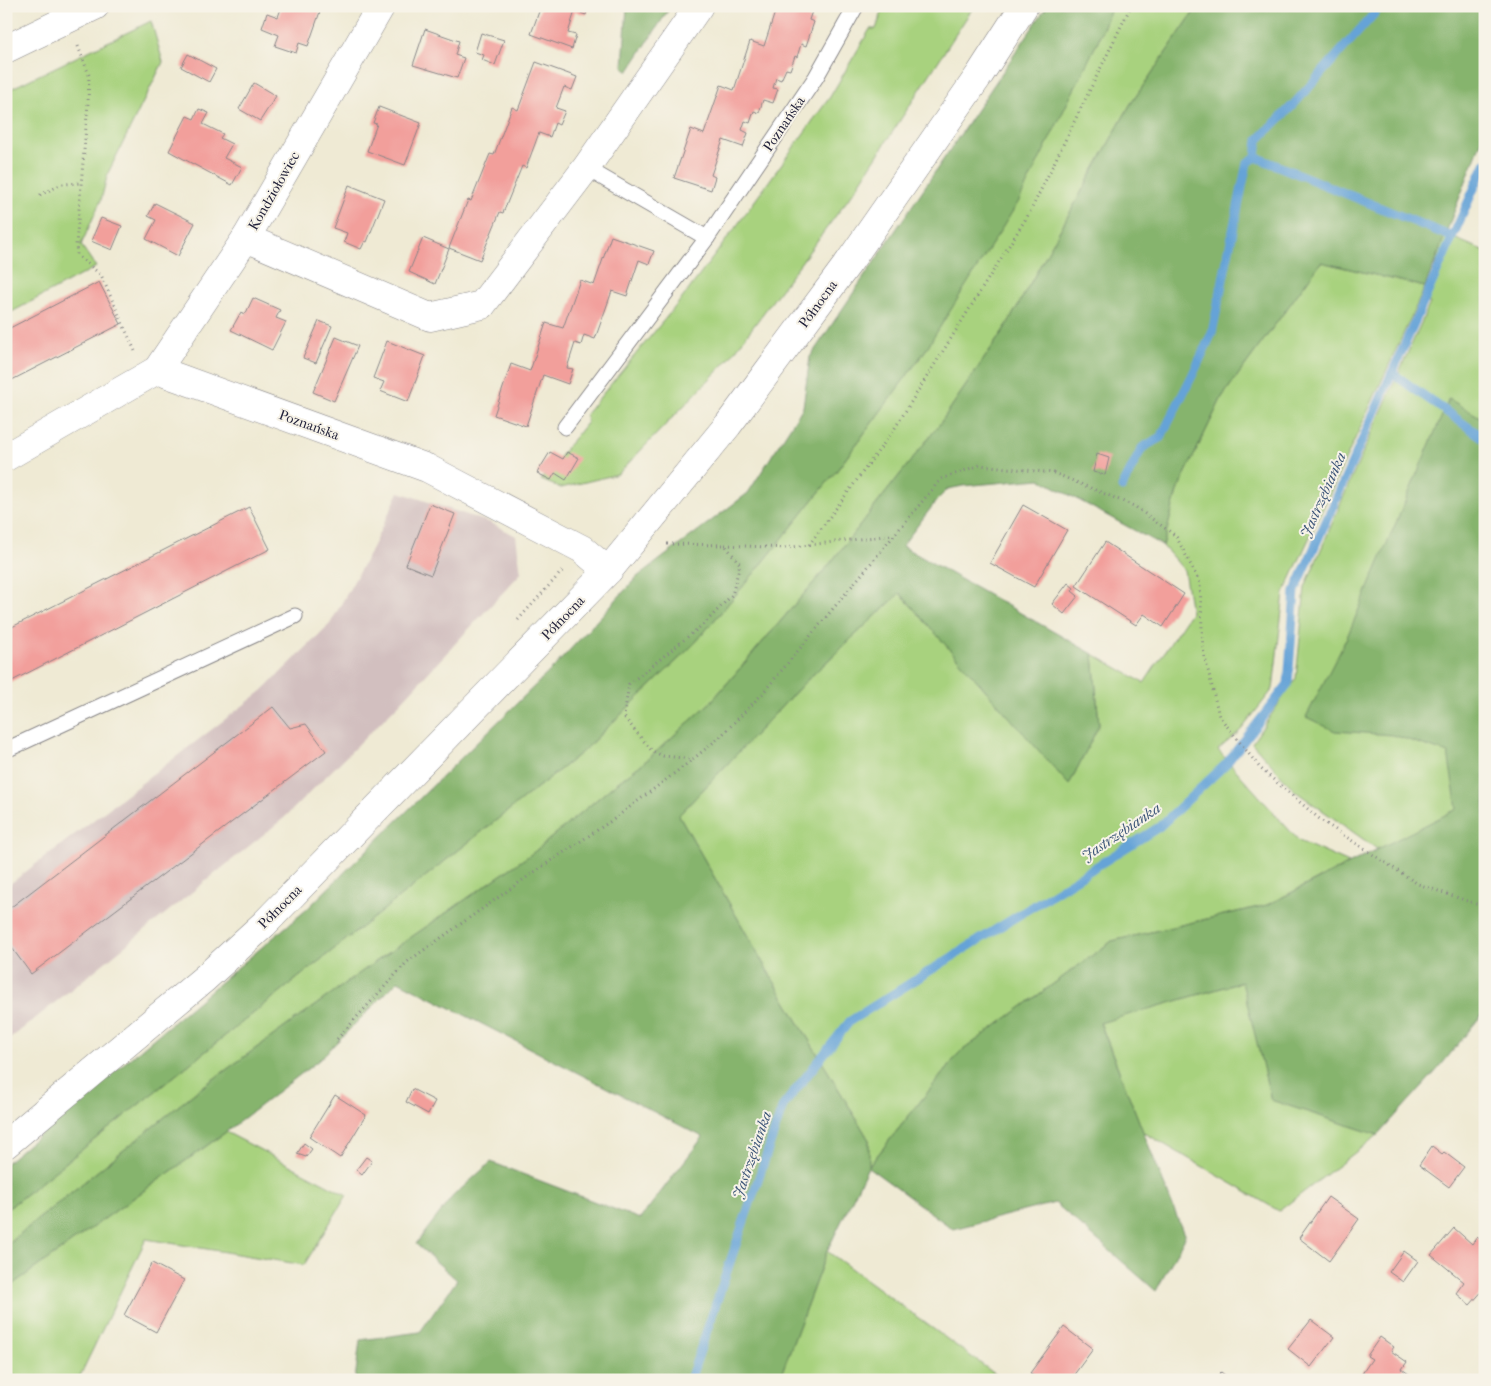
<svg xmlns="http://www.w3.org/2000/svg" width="1491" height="1386" font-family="'IM FELL French Canon',serif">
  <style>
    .industrial { fill: #d2bfbf }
    .green { fill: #a8d27e; stroke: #657a5c }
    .forest { fill: #86b46d; stroke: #546b54 }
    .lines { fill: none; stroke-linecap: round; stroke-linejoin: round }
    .stream { stroke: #65a3d7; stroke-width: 9 }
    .building { fill: #f29f9b }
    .service-casing { stroke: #888688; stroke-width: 17 }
    .minor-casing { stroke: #888688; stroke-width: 29 }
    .path { stroke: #888688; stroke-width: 3; stroke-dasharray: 1 4; stroke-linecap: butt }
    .service { stroke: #fff; stroke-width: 15 }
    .minor { stroke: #fff; stroke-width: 28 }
    .labels { text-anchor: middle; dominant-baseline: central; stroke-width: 4; stroke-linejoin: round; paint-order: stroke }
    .street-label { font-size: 14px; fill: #22223b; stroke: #f7f3e8 }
    .water-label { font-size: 15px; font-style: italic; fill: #3d5679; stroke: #f7f3e8 }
  </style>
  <rect width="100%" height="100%" fill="#f7f3e8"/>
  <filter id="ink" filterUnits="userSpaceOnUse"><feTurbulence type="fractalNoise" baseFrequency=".02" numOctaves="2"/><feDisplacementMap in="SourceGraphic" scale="10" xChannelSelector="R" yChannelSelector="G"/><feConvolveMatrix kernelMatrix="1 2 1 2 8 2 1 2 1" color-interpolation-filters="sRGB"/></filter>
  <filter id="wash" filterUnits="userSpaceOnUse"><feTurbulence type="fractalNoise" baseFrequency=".0096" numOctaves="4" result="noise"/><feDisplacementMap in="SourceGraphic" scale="20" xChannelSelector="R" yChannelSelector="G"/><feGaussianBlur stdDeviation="1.12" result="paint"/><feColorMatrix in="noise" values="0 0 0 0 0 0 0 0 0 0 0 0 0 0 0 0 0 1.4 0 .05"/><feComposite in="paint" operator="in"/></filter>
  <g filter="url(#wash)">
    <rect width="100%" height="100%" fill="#efead4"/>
    <!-- industrial -->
    <polygon class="industrial" points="399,492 491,523 516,536 521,573 399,704 284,818 6,1042 6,887 262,691 330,624 369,554"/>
    <!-- green -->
    <g class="green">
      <polygon points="884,6 974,6 855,190 729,359 618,474 561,488 541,480 587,422 586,414 684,296 738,224 830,97 870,29 876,29"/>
      <polygon points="1112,6 1198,6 1130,105 1007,325 939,425 828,566 711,702 647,760 613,786 534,852 371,965 197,1091 6,1245 6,1210 582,752 695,643 761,565 838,469 925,351 1097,43"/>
      <polygon points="151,21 163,62 108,173 101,200 81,245 96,267 6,315 6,91"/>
      <polygon points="1444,234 1485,251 1485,420 1448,399 1392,726 1450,752 1466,814 1377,849 1295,791 1252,743 1296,678 1305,587 1348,486 1430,303 1424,302"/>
      <polygon points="1321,262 1425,287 1284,593 1273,689 1241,730 1218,750 1299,841 1349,863 1267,905 1112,941 959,1053 868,1167 869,1140 763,963 679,815 804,683 900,593 1069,784 1099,725 1093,654 1144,683 1191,612 1184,570 1163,546 1177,491 1222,397"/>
      <polygon points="1243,982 1271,1100 1378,1135 1279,1211 1143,1132 1100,1022"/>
      <polygon points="226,1132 347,1195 304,1265 146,1239 78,1380 18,1380 6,1365 6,1289"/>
      <polygon points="827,1251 1003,1380 779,1380"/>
    </g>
    <!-- forest -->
    <g class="forest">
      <polygon points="627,6 671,6 628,72 623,66"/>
      <polygon points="1047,6 1112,6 1097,43 1019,201 925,351 838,469 761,565 695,643 582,752 6,1210 6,1163 306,910 555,666 637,577 748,493 803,407 810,357"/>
      <polygon points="1198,6 1485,6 1485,132 1425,287 1321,262 1222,397 1177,491 1163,546 1040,479 963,486 948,489 937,500 902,546 1093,654 1099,725 1069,785 900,593 804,683 679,815 763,963 869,1140 869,1166 959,1053 1112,941 1267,905 1457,809 1448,753 1393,735 1335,731 1306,717 1347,637 1449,399 1485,420 1485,1011 1438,1069 1378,1135 1271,1100 1242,982 1100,1023 1185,1237 1156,1291 1055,1203 953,1229 868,1167 827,1251 779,1380 355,1380 360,1340 420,1332 457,1280 416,1244 452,1197 491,1162 640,1219 703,1137 398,981 319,1060 226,1132 6,1289 6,1245 197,1091 371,965 534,852 613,786 647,760 711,702 828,566 939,425 1007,325 1130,105"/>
    </g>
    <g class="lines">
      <!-- stream -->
      <g class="stream">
        <polyline points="1256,157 1452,237"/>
        <polyline points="1256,157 1258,140 1294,104 1381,6"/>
        <polyline points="1392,373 1485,439"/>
        <polyline points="1122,487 1142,448 1161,437 1192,376 1212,333 1247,163 1256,157"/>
        <polyline points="690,1380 783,1106 850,1021 1159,827 1226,764 1288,684 1295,591 1485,164"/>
      </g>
    </g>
    <g id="blocks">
      <!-- building -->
      <g class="building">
        <polygon points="282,6 322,6 308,46 299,43 296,53 275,46 279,35 262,28 267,13 278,17"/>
        <polygon points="541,6 588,6 586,15 575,11 568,33 576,35 572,49 531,34"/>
        <polygon points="777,6 824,6 823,11 813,8 809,20 814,22 806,46 801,44 797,57 795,56 790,70 786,69 781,80 776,78 773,88 778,89 773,103 763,100 759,113 754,111 750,123 745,121 742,130 748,133 743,147 723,140 711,175 715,177 711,190 674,178 691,129 704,134 721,85 734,90 750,41 764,46"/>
        <polygon points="425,29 459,41 455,55 464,58 457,78 413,65"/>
        <polygon points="481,33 504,40 495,65 482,60 484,55 475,52"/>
        <polygon points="188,54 216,69 209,82 181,67"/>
        <polygon points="536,62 577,77 572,90 564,87 556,108 565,111 559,125 555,123 550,137 539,133 526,168 522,166 503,213 500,212 480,260 449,248 468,200 471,201 490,154 494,155 512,107 518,110"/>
        <polygon points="254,83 276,96 260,121 239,109"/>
        <polygon points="379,107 421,123 405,165 367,151 377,124 373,123"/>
        <polygon points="199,109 209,113 203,124 223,134 220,138 232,144 224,158 242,167 232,185 169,151 187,116 194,119"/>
        <polygon points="349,185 384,199 367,242 365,241 361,249 344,242 347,233 333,228"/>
        <polygon points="155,203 195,223 178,256 146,239 156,220 148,216"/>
        <polygon points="101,218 122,226 112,250 91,241"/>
        <polygon points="611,236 654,251 649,264 639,260 627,296 612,291 595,339 584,335 581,345 575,343 567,368 573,369 568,384 543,375 526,426 494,415 511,364 530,371 546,323 563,328 580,280 594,285"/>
        <polygon points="423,238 449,249 435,284 409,272"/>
        <polygon points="99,282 121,324 6,383 6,330"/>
        <polygon points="253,298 280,310 276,318 286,322 272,350 231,330 241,312 245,315"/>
        <polygon points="319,321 332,326 316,363 303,358"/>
        <polygon points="336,337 358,346 334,401 313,392"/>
        <polygon points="387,341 425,356 408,402 380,391 384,382 373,378"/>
        <polygon points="550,452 563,459 567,452 579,458 566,480 555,473 551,480 537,473"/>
        <polygon points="1097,454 1109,458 1105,475 1093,472"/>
        <polygon points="430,504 455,514 431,575 406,565"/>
        <polygon points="1023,505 1067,530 1034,587 990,563"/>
        <polygon points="249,507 270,549 6,684 6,630"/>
        <polygon points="1105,542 1184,594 1163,627 1144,614 1136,625 1076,586"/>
        <polygon points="1068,583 1074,588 1072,591 1078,596 1064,614 1052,604"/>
        <polygon points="273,707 290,728 306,724 326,751 31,974 9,944 6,945 6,911"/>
        <polygon points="412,1089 435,1101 428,1114 406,1102"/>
        <polygon points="335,1095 366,1115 340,1158 309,1137"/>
        <polygon points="304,1143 312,1149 306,1157 297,1154"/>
        <polygon points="1432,1146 1442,1154 1444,1152 1464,1167 1449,1187 1419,1165"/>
        <polygon points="366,1157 372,1161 362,1175 356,1170"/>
        <polygon points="1328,1197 1359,1219 1329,1261 1299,1238"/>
        <polygon points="1454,1228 1472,1244 1477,1237 1485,1243 1485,1248 1482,1251 1485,1254 1485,1288 1470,1305 1456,1293 1464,1282 1431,1255"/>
        <polygon points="1404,1251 1418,1261 1403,1282 1389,1272"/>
        <polygon points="152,1263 184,1280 156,1332 124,1315"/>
        <polygon points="1311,1320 1334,1337 1311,1367 1288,1349"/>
        <polygon points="1064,1327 1093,1349 1070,1380 1038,1380 1030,1373"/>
        <polygon points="1380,1337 1394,1347 1391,1351 1407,1362 1402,1369 1410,1375 1407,1380 1362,1380 1359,1378 1372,1359 1367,1356"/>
        <polygon points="1221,1372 1231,1380 1214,1380"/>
      </g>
    </g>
  </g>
  <g filter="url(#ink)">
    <use href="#blocks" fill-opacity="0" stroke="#888688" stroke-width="1"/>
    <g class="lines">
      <!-- service casing -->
      <g class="service-casing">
        <g id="service">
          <polyline points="586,168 707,238"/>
          <polyline points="565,427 707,238 816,77 856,6"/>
          <polyline points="6,750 295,616"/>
        </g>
      </g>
      <!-- minor casing -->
      <g class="minor-casing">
        <g id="minor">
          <polyline points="6,49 95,6"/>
          <polyline points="246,238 430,317 482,305 586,168 699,6"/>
          <polyline points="157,370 427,468 582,549 608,571"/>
          <polyline points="6,457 157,370 246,238 381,6"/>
          <polyline points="6,1144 205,978 264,924 608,571 728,425 849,262 980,74 1024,6"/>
        </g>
      </g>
      <!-- path -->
      <g class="path">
        <polyline points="78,46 89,75 88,103 76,245 77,255 101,275 135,351"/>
        <polyline points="40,195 62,184 81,183"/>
        <polyline points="667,544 725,545 740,564 732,595 705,623 629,684 624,717 652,751 663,756 693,759 720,737 762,694 941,479 980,465 1054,473 1134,506 1176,536 1200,583 1203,649 1219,716 1260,768 1322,821 1418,884 1485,907"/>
        <polyline points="725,545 784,548 892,535"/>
        <polyline points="809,545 893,431 1030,212 1131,6"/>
        <polyline points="518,620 564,569"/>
        <polyline points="337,1039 407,962 537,870 614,819 692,760"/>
      </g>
      <!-- service -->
      <use href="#service" class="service"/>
      <!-- minor -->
      <use href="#minor" class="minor"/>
    </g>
  </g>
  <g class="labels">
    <!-- street labels -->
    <g class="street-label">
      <text transform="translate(784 124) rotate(-56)">Poznańska</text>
      <text transform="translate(274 191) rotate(-60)">Kondziołowiec</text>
      <text transform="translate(818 304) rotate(-54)">Północna</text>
      <text transform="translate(309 425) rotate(20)">Poznańska</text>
      <text transform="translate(563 618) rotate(-46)">Północna</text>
      <text transform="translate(280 907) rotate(-45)">Północna</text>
    </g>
    <!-- water labels -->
    <g class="water-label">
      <text transform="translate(1323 495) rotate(-66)">Jastrzębianka</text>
      <text transform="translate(1121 832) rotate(-34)">Jastrzębianka</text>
      <text transform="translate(752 1155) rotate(-71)">Jastrzębianka</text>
    </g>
  </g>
  <!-- margin -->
  <rect width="1491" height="1386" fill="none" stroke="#f7f3e8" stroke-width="25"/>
</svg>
